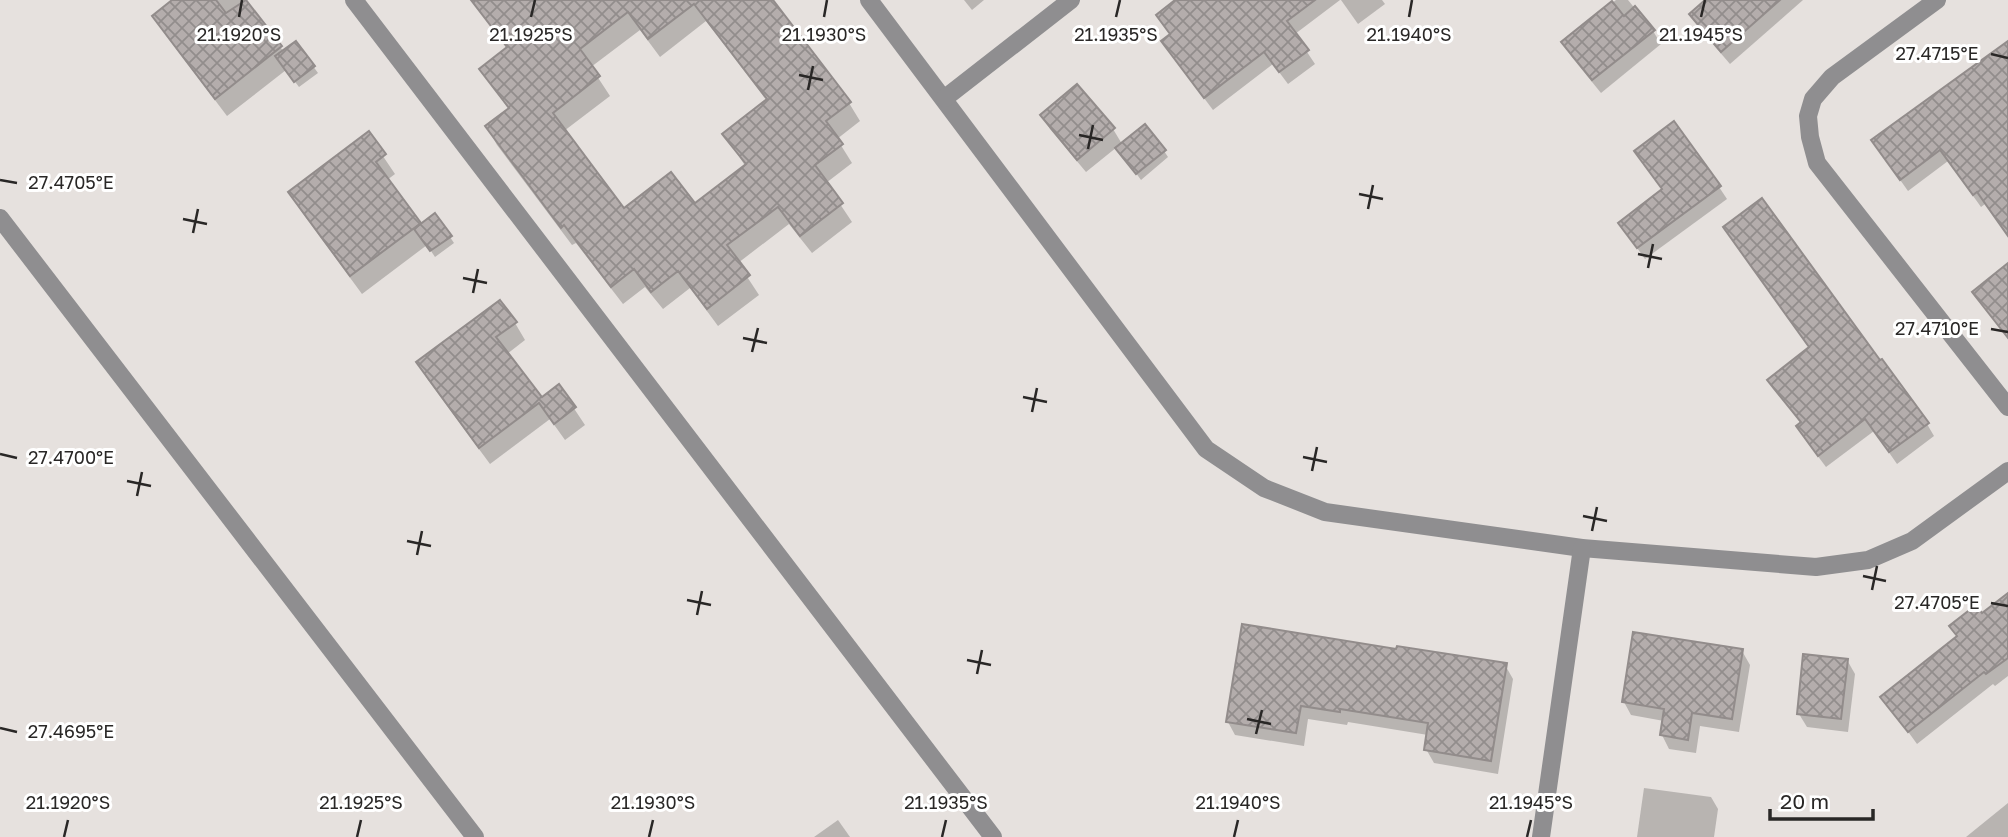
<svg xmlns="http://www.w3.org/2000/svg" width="2008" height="837" font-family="'Golos Text',sans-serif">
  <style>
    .shadow { fill: #0003; fill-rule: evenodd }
    .building { fill: url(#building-cross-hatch); stroke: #928c8b; stroke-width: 2; fill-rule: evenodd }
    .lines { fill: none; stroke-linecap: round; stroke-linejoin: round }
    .minor { stroke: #8f8e90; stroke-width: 18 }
    .ticks { fill: none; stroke: #292726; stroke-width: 2.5 }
    .ticks-label { font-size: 18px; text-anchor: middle; fill: #292726; stroke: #fff; stroke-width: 6; stroke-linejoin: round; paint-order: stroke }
  </style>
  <defs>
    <pattern id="building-cross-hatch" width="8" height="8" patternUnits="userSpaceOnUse" patternTransform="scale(1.75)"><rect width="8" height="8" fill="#b4adac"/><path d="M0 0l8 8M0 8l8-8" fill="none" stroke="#928d8c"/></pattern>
  </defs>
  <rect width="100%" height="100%" fill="#e6e1de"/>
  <!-- shadow -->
  <g class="shadow">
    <polygon points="175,0 244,0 284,52 296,43 318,73 299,87 286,70 227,116 165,34 154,16"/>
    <path d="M489 0H770L849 103 860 121 837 139 852 163 826 183 852 222 812 253 789 224 738 263 759 295 718 326 690 288 663 309 645 287 623 304 576 243 572 245 497 145 487 127 509 110 481 69 507 49 479 8ZM706 21 767 101 724 134 746 167 695 206 624 210 564 131 610 96 591 67 640 30 660 57Z"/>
    <polygon points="964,0 984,0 972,10"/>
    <polygon points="1178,0 1340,0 1295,34 1315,64 1288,84 1273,64 1213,110 1171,54 1171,35 1158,15"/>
    <polygon points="1341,0 1382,0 1385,4 1358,24"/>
    <polygon points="1616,0 1628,0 1653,31 1661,44 1601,93 1571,56 1564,42"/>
    <polygon points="1707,0 1803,0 1730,64 1699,28 1691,15"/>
    <polygon points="2008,43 2008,236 1985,204 1981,207 1948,161 1908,191 1881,153"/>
    <polygon points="1043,116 1113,129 1122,144 1164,151 1168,157 1141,180 1117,147 1086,172 1050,129"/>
    <polygon points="368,134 395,174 387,180 421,226 450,237 454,243 435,257 427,245 362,294 301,211 290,193"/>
    <polygon points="1719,187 1727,199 1645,259 1620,224"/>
    <polygon points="1732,240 1879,363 1927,424 1934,436 1897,464 1874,431 1826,467 1805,439 1798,427 1801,424 1770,380 1810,349"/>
    <polygon points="2008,265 2008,339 1974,292"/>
    <polygon points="515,323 525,340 507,354 541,399 559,386 585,425 565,440 550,419 490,464 428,380 418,363"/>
    <polygon points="2008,595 2008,676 1995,686 1993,684 1917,744 1883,697"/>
    <polygon points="1398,651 1505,665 1513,679 1498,774 1434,763 1426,749 1428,735 1348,722 1347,725 1308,719 1304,746 1235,735 1228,722"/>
    <polygon points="1742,651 1750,665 1739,732 1700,726 1696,753 1669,749 1662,735 1664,721 1631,715 1624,702"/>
    <polygon points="1847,660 1855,674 1848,732 1807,727 1799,714"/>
    <polygon points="1644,788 1711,797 1718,809 1714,837 1637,837"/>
    <polygon points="2008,803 2008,837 1966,837"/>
    <polygon points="838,820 850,837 814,837"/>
  </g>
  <!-- building -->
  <g class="building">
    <polygon points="172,0 216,0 226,13 246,0 282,46 215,99 152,16"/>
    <path d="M471 0H773L851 102 826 121 843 144 815 165 843 203 800 236 778 207 727 245 750 275 707 309 678 271 651 292 634 269 611 287 564 225 561 228 485 126 509 108 479 69 507 47ZM694 4 767 99 722 134 746 164 695 203 671 172 624 208 553 113 600 76 580 49 628 12 648 39Z"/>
    <polygon points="1175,0 1315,0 1287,21 1309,50 1279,72 1264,52 1204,98 1161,41 1170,34 1156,15"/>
    <polygon points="1705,0 1780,0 1721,52 1689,14"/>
    <polygon points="1612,1 1624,16 1635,6 1655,30 1592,80 1561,42"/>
    <polygon points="296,41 315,66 294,82 275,56"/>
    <polygon points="2008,41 2008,236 1977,192 1973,195 1940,150 1900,180 1871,140"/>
    <polygon points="1077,84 1115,128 1077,160 1040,115"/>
    <polygon points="1674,121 1721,186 1637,248 1618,223 1662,189 1634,151"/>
    <polygon points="1145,124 1166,150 1136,174 1115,148"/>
    <polygon points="369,131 386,154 376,162 421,223 350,276 288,192"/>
    <polygon points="1762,198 1880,360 1882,359 1929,423 1889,452 1865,419 1818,456 1796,426 1801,422 1767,380 1809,347 1723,227"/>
    <polygon points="435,213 452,236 430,251 414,229"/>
    <polygon points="2008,263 2008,338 1972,292"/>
    <polygon points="500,300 517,322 496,337 542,397 559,384 576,407 554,424 539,403 479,448 416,362"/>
    <polygon points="2008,593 2008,658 1986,674 1984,672 1908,732 1880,697 1957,636 1949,626 1976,605 1982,613"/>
    <polygon points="1242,624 1396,649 1397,646 1507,663 1491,761 1424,750 1428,723 1340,709 1340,712 1301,706 1296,733 1226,722"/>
    <polygon points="1633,632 1743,649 1732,719 1692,713 1688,740 1660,735 1664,709 1622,702"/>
    <polygon points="1803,654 1848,659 1841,719 1797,714"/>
  </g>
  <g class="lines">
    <!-- minor -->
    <g class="minor">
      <polyline points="354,0 993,837"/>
      <polyline points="869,0 1206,449 1264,488 1325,512 1582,548 1816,567 1868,560 1912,541 2008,471"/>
      <polyline points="1937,0 1832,77 1813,99 1808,116 1810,137 1817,163 2008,407"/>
      <polyline points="945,98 1071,0"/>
      <polyline points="0,218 475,837"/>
      <polyline points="1541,837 1582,548"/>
    </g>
  </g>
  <!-- ticks -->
  <path class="ticks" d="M239 17 242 0M531 17 535 0M824 17 827 0M1116 17 1120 0M1409 17 1412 0M1701 17 1705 0M1991 54 2008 58M799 75 823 80M808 90 813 66M1079 135 1103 140M1088 149 1093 125M0 180 17 183M1359 194 1383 199M1368 209 1373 185M183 219 207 224M193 233 198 209M1638 254 1662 259M1648 268 1653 244M463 278 487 283M473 293 478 269M1991 329 2008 332M743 338 767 343M752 352 758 328M1023 397 1047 402M1032 412 1037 388M0 454 17 458M1303 457 1327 462M1312 471 1317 447M127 481 151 486M137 496 142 472M1583 516 1607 521M1592 531 1597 507M407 541 431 546M417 555 422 531M1863 576 1886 581M1872 590 1877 566M687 600 711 605M1991 603 2008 606M697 615 702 591M967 660 991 665M977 674 982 650M1247 719 1271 724M0 728 17 732M1256 734 1262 710M64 837 68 820M357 837 361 820M649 837 653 820M942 837 946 820M1234 837 1238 820M1527 837 1531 820"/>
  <g class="ticks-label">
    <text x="239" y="41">21.1920°S</text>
    <text x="531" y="41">21.1925°S</text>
    <text x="824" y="41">21.1930°S</text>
    <text x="1116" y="41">21.1935°S</text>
    <text x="1409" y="41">21.1940°S</text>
    <text x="1701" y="41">21.1945°S</text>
    <text x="1937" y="60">27.4715°E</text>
    <text x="71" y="189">27.4705°E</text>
    <text x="1937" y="335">27.4710°E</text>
    <text x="71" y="464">27.4700°E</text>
    <text x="1937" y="609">27.4705°E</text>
    <text x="71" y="738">27.4695°E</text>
    <text x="68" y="809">21.1920°S</text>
    <text x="361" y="809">21.1925°S</text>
    <text x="653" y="809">21.1930°S</text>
    <text x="946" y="809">21.1935°S</text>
    <text x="1238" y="809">21.1940°S</text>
    <text x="1531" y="809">21.1945°S</text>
  </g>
  <!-- scale -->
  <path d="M1770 809v10h103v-10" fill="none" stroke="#292726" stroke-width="3.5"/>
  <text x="1780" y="809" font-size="21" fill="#292726" stroke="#ffffff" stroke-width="5" paint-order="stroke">20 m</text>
</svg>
